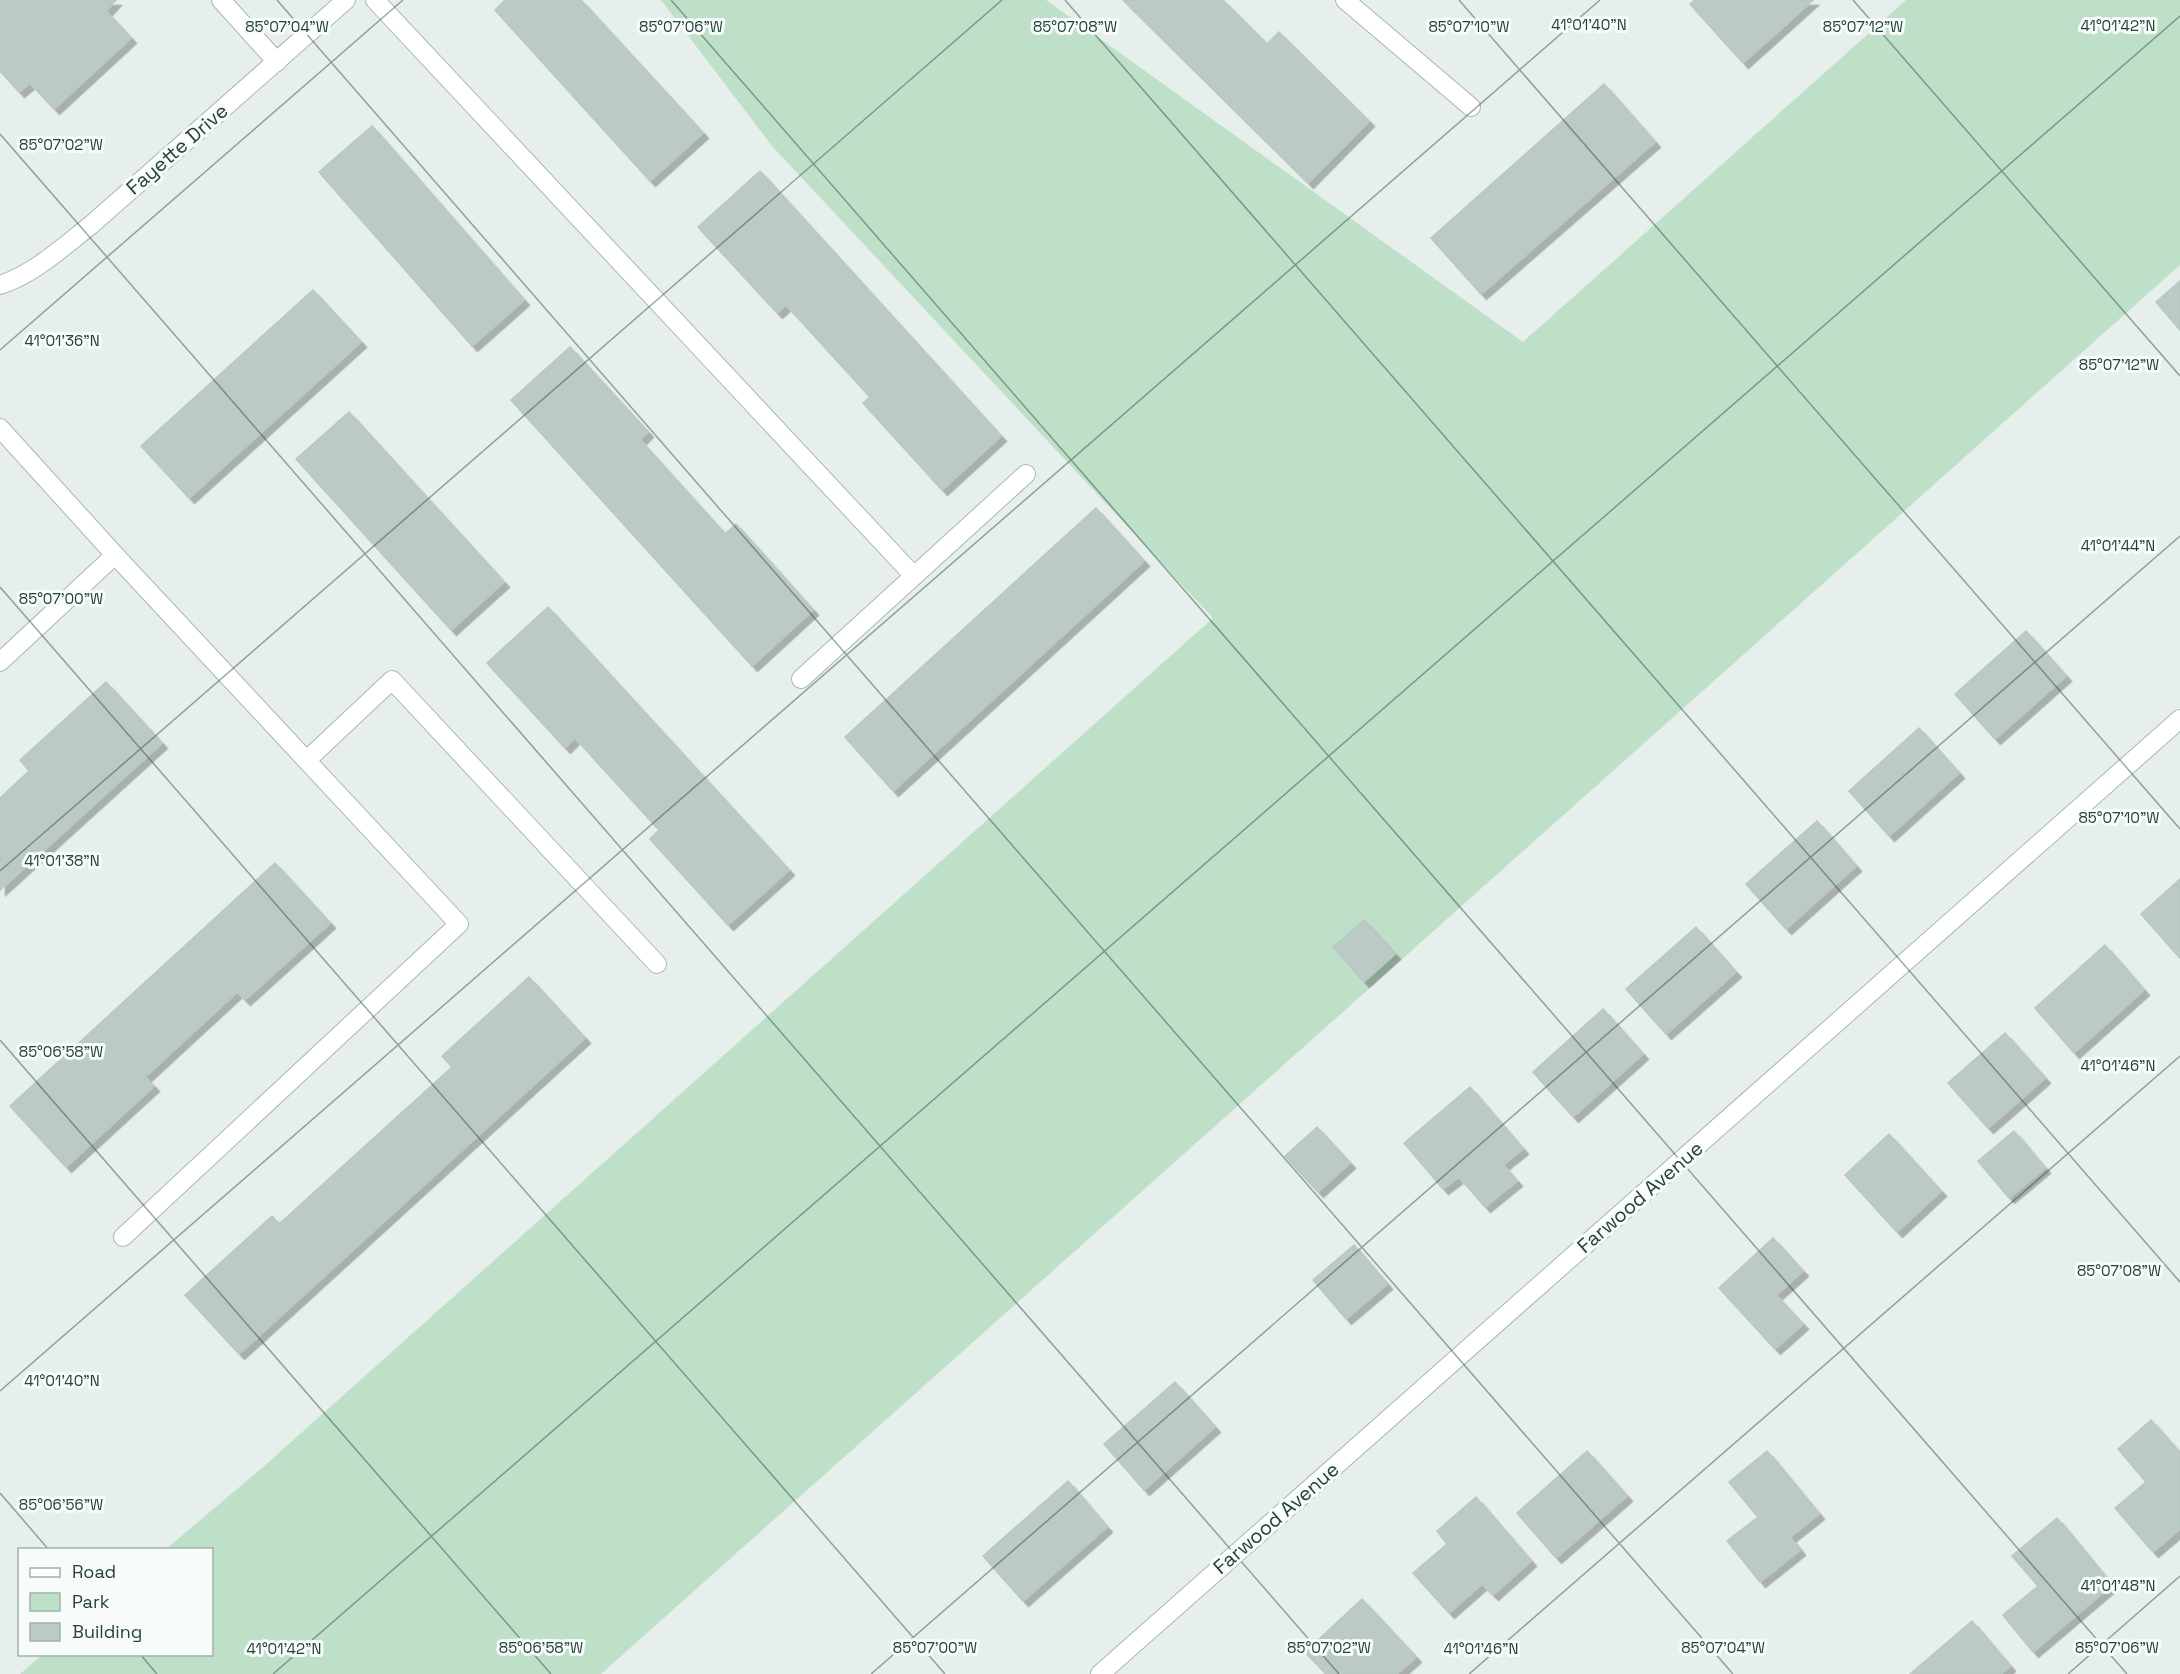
<svg xmlns="http://www.w3.org/2000/svg" width="2180" height="1674" font-family="'Space Grotesk',sans-serif">
  <style>
    .green { fill: #bfe0c8 }
    .building { fill: #bbcac4; stroke: #b8c9c2; stroke-width: 1.5; filter: url(#shadow) }
    .lines { fill: none; stroke-linecap: round; stroke-linejoin: round }
    .service-casing { stroke: #a8b8b2; stroke-width: 20 }
    .minor-casing { stroke: #a8b8b2; stroke-width: 20 }
    .service { stroke: #fff; stroke-width: 18 }
    .minor { stroke: #fff; stroke-width: 18 }
    .ticks { fill: none; stroke: #24423a; stroke-width: 1.5; stroke-opacity: 0.45 }
    .labels { text-anchor: middle; dominant-baseline: central; stroke-width: 6; stroke-linejoin: round; paint-order: stroke }
    .street-label { font-size: 20px; fill: #24423a; stroke: #f7fbf9 }
    .ticks-label { font-size: 15px; text-anchor: middle; fill: #24423a; stroke: #f7fbf9; stroke-width: 6; stroke-linejoin: round; paint-order: stroke }
  </style>
  <defs>
    <filter id="shadow"><feDropShadow dx="5.5" dy="5.5" stdDeviation="0" flood-color="#0004"/></filter>
  </defs>
  <rect width="100%" height="100%" fill="#e6efeb"/>
  <!-- green -->
  <polygon class="green" points="661,0 1046,0 1523,342 1906,0 2180,0 2180,265 601,1674 20,1674 42,1655 212,1654 212,1550 166,1549 263,1467 1213,618 772,146"/>
  <!-- building -->
  <g class="building">
    <polygon points="0,0 116,0 106,11 131,38 54,109 30,83 19,92 0,71"/>
    <polygon points="505,0 581,0 703,133 650,181 495,10"/>
    <polygon points="1123,0 1223,0 1267,44 1279,32 1369,121 1308,183"/>
    <polygon points="1695,0 1813,0 1743,63 1690,4"/>
    <polygon points="1604,84 1655,142 1481,294 1431,238"/>
    <polygon points="372,126 524,300 472,346 319,172"/>
    <polygon points="760,171 1001,436 942,490 863,403 870,397 786,305 777,313 698,227"/>
    <polygon points="2180,281 2180,330 2156,302"/>
    <polygon points="313,290 361,342 189,498 141,446"/>
    <polygon points="570,347 648,432 640,440 725,534 736,524 813,610 752,666 511,400"/>
    <polygon points="349,412 504,582 451,630 296,459"/>
    <polygon points="1096,508 1144,561 893,791 845,737"/>
    <polygon points="548,607 789,870 728,925 650,839 659,830 575,738 565,748 487,663"/>
    <polygon points="2026,631 2066,676 1995,739 1955,694"/>
    <polygon points="106,682 162,743 0,890 0,798 29,771 20,760"/>
    <polygon points="1919,728 1959,773 1889,836 1849,791"/>
    <polygon points="1817,821 1856,866 1786,929 1746,884"/>
    <polygon points="275,863 330,923 245,1000 237,992 145,1077 154,1086 66,1167 10,1106"/>
    <polygon points="2180,879 2180,958 2141,914"/>
    <polygon points="1364,920 1395,954 1364,982 1333,947"/>
    <polygon points="1696,927 1736,972 1666,1034 1626,989"/>
    <polygon points="2105,945 2144,990 2074,1053 2035,1008"/>
    <polygon points="529,977 585,1038 239,1354 185,1295 272,1216 279,1224 452,1067 442,1056"/>
    <polygon points="1603,1009 1643,1054 1573,1117 1533,1072"/>
    <polygon points="2005,1033 2045,1078 1988,1128 1948,1083"/>
    <polygon points="1470,1087 1523,1149 1503,1165 1517,1181 1485,1207 1459,1177 1443,1189 1404,1143"/>
    <polygon points="1317,1127 1350,1163 1318,1192 1285,1156"/>
    <polygon points="2014,1131 2045,1168 2009,1198 1978,1161"/>
    <polygon points="1889,1134 1941,1191 1897,1232 1845,1175"/>
    <polygon points="1773,1238 1803,1271 1776,1295 1803,1324 1775,1349 1719,1288"/>
    <polygon points="1354,1245 1387,1284 1346,1319 1313,1280"/>
    <polygon points="1175,1382 1215,1427 1144,1490 1104,1444"/>
    <polygon points="2151,1420 2180,1453 2180,1529 2153,1552 2115,1508 2146,1482 2118,1449"/>
    <polygon points="1587,1451 1627,1496 1556,1558 1517,1513"/>
    <polygon points="1767,1451 1819,1514 1790,1537 1800,1550 1760,1582 1727,1541 1758,1517 1729,1482"/>
    <polygon points="1068,1481 1107,1527 1023,1601 983,1556"/>
    <polygon points="1476,1497 1531,1561 1493,1595 1482,1584 1449,1613 1413,1573 1447,1544 1437,1531"/>
    <polygon points="2057,1518 2112,1585 2033,1652 2003,1615 2038,1586 2012,1556"/>
    <polygon points="1362,1599 1416,1657 1397,1674 1326,1674 1305,1652"/>
    <polygon points="1972,1621 2010,1666 2001,1674 1910,1674"/>
  </g>
  <g class="lines">
    <!-- service casing -->
    <g class="service-casing">
      <g id="service">
        <polyline points="221,0 277,62"/>
        <polyline points="375,0 914,576"/>
        <polyline points="1345,0 1471,107"/>
        <polyline points="0,428 115,555 459,924 123,1237"/>
        <polyline points="0,662 115,555"/>
        <polyline points="801,679 1026,474"/>
        <polyline points="308,759 392,680 657,964"/>
      </g>
    </g>
    <!-- minor casing -->
    <g class="minor-casing">
      <g id="minor">
        <path d="M0 285C34 274 64 246 91 225L346 0"/>
        <polyline points="1100,1674 2180,719"/>
      </g>
    </g>
    <!-- service -->
    <use href="#service" class="service"/>
    <!-- minor -->
    <use href="#minor" class="minor"/>
  </g>
  <!-- ticks -->
  <path class="ticks" d="M277 0 1733 1674M671 0 2127 1674M1065 0 2180 1282M1459 0 2180 829M1853 0 2180 376M0 134 1339 1674M0 350 403 0M0 587 945 1674M0 871 1002 0M0 1040 551 1674M0 1391 1600 0M0 1493 49 1550M140 1654 157 1674M273 1674 2180 16M871 1674 2180 536M1469 1674 2180 1056M2068 1674 2180 1576"/>
  <g class="labels">
    <!-- street labels -->
    <g class="street-label">
      <text transform="translate(177 149) rotate(-41)">Fayette Drive</text>
      <text transform="translate(1640 1197) rotate(-41)">Farwood Avenue</text>
      <text transform="translate(1276 1518) rotate(-41)">Farwood Avenue</text>
    </g>
  </g>
  <g class="ticks-label">
    <text x="1589" y="30">41°01'40"N</text>
    <text x="2118" y="31">41°01'42"N</text>
    <text x="287" y="32">85°07'04"W</text>
    <text x="1075" y="32">85°07'08"W</text>
    <text x="1469" y="32">85°07'10"W</text>
    <text x="1863" y="32">85°07'12"W</text>
    <text x="681" y="32">85°07'06"W</text>
    <text x="61" y="150">85°07'02"W</text>
    <text x="62" y="346">41°01'36"N</text>
    <text x="2119" y="370">85°07'12"W</text>
    <text x="2118" y="551">41°01'44"N</text>
    <text x="61" y="604">85°07'00"W</text>
    <text x="2119" y="823">85°07'10"W</text>
    <text x="62" y="866">41°01'38"N</text>
    <text x="61" y="1057">85°06'58"W</text>
    <text x="2118" y="1071">41°01'46"N</text>
    <text x="2119" y="1276">85°07'08"W</text>
    <text x="62" y="1386">41°01'40"N</text>
    <text x="61" y="1510">85°06'56"W</text>
    <text x="2118" y="1591">41°01'48"N</text>
    <text x="541" y="1653">85°06'58"W</text>
    <text x="935" y="1653">85°07'00"W</text>
    <text x="1329" y="1653">85°07'02"W</text>
    <text x="1723" y="1653">85°07'04"W</text>
    <text x="2117" y="1653">85°07'06"W</text>
    <text x="284" y="1654">41°01'42"N</text>
    <text x="1481" y="1654">41°01'46"N</text>
  </g>
  <!-- legend -->
  <rect x="18" y="1548" width="195" height="108" fill="#f7fbf9" stroke="#a3b1ad" stroke-width="1.5"/>
  <rect x="30" y="1568" width="30" height="9" fill="#ffffff" stroke="#a3b1ad" stroke-width="1.5"/>
  <text x="72" y="1578" font-size="18" fill="#24423a">Road</text>
  <rect x="30" y="1593" width="30" height="18" fill="#bfe0c8" stroke="#a3b1ad" stroke-width="1.5"/>
  <text x="72" y="1608" font-size="18" fill="#24423a">Park</text>
  <rect x="30" y="1623" width="30" height="18" fill="#bbcac4" stroke="#a3b1ad" stroke-width="1.5"/>
  <text x="72" y="1638" font-size="18" fill="#24423a">Building</text>
</svg>
